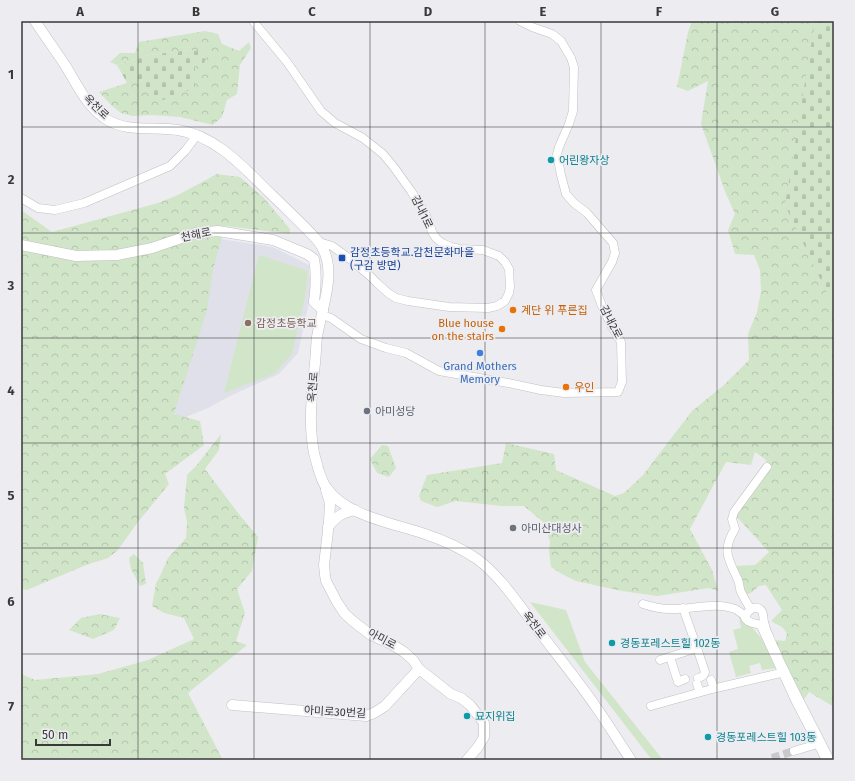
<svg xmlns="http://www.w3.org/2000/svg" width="855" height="781" font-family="'Fira Sans','Noto Sans KR',sans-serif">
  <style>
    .built { fill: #e0e0ea }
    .green { fill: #d1e5c8 }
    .forest { fill: url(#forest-crowns) }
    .cemetery { fill: url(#cemetery-stones) }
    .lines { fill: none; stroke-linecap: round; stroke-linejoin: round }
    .minor-tunnel { stroke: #c9c9cc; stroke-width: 8; stroke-dasharray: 8 4; stroke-linecap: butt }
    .minor-casing { stroke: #c0c0c3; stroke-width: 9 }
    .tertiary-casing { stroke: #c0c0c3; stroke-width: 11 }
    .minor { stroke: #fff; stroke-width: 8 }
    .tertiary { stroke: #fff; stroke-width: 10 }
    .grid { fill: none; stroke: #39393a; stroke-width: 1; stroke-opacity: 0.55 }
    .culture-dot { fill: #0f9aa8; stroke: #ededf1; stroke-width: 1.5 }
    .transit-dot { fill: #1a4fb4; stroke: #ededf1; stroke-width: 1.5 }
    .food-dot { fill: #e8710a; stroke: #ededf1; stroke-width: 1.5 }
    .education-dot { fill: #8d6e63; stroke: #ededf1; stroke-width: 1.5 }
    .shop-dot { fill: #3f7fe0; stroke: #ededf1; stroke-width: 1.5 }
    .worship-dot { fill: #6b7280; stroke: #ededf1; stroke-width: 1.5 }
    .labels { text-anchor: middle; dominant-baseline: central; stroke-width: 3.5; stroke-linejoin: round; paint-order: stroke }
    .street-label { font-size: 11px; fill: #39393a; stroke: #ededf1 }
    .culture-label { font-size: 11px; fill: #0d838f; stroke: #ededf1; text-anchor: start }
    .transit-label { font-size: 11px; fill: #164399; stroke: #ededf1; text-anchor: start }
    .food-label { font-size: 11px; fill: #c56008; stroke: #ededf1; text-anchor: start }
    .education-label { font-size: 11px; fill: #785e54; stroke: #ededf1; text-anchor: start }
    .shop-label { font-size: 11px; fill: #366cbe; stroke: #ededf1 }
    .worship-label { font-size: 11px; fill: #5b616d; stroke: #ededf1; text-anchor: start }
    .neatline { fill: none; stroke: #39393a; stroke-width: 1.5 }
    .grid-label { font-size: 13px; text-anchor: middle; font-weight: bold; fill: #39393a }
  </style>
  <defs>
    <pattern id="forest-crowns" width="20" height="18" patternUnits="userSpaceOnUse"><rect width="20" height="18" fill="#d1e5c8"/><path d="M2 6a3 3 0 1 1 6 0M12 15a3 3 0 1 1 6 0" fill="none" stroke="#b4c5ad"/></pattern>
    <pattern id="cemetery-stones" width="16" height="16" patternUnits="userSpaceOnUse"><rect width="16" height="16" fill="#d1e5c8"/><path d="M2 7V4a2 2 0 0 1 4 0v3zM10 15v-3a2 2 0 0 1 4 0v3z" fill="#b4c5ad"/></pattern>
  </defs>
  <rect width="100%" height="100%" fill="#ededf1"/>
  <!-- built -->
  <polygon class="built" points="221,239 273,247 309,265 311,293 298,353 279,374 232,395 208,408 181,419 173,412 203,279"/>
  <!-- green -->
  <g class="green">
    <polygon points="259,255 308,271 305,298 292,354 274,374 224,393"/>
    <polygon points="530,602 566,610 585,662 663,760 652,760"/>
    <polygon points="739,617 740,617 749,624 762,639 776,668 762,670 760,663 749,666 751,673 736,677 729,652 738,649 733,630 741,628"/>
  </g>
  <!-- forest -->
  <g class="forest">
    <polygon points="692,21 834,21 834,707 809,692 803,701 775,640 785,641 787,633 782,627 771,621 782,610 766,585 759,586 751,593 745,595 734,566 755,565 769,552 735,515 766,472 766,460 755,452 751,465 726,462 690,529 712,570 718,591 709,588 657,596 622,591 576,581 562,574 551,567 549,551 550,541 542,521 524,506 502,506 456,501 437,507 421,501 419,496 427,475 502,463 506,443 554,454 556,470 615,496 624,493 643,475 692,411 724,385 749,360 748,334 757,312 761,291 760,270 754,255 735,254 728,230 735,214 726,194 701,124 708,81 688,91 677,87 688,32"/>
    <polygon points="205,31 218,34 222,44 239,51 249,42 251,48 240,65 237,94 227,100 222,117 213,125 180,117 153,115 132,116 121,113 111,105 99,92 127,83 145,81 190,50 149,55 117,65 110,62 120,53 135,53 139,42"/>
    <polygon points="217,174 240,177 263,197 290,229 290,234 225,226 213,270 207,310 174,414 200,421 204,445 165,474 169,484 138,522 117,551 108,558 86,565 27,590 21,589 21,210 52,232 158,203 178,195"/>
    <polygon points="221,434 219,450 205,469 238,513 258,537 252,571 237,589 245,613 236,641 247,645 188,693 223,760 21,760 21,674 35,680 98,674 148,660 194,639 184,618 164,613 152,606 156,583 160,576 168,558 186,538 187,522 184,508 187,475 196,466"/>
    <polygon points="382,445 388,446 396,468 389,477 377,473 370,459"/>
    <polygon points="134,554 143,563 146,584 140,586 131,569 129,558"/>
    <polygon points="100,614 120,618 114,630 93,639 69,630 81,618"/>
  </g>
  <!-- cemetery -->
  <g class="cemetery">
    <polygon points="815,21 834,21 834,308 785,205"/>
    <polygon points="190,50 209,52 204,63 195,67 195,88 163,100 145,92 145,81 127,83 117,65 149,55"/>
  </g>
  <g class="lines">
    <!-- minor-tunnel -->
    <polyline class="minor-tunnel" points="772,758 794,751"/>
    <!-- minor casing -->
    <g class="minor-casing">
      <g id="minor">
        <polyline points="253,21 287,62 321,111 335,123 363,138 383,154 393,166 411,191 425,213 429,222 432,232 436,238 442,243 451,247 460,249 483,250 499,256 505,262 509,269 510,287 509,293 505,301 497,306 488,308 449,307 408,301 396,298 388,293 377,283 370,276 350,259 332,246 319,242"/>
        <polyline points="21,198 38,208 55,210 84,203 170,166 185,151 197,135"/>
        <polyline points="322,315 331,318 361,339 386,348 406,353 439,371 508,383 541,390 564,393 618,392 622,382 621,342 612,327 602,306 596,290 612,262 615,253 613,243 587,213 574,203 566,194 561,175 557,154 559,147 569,124 573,111 574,67 571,58 561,41 552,34 532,27 520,21"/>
        <path d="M643 604C652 607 660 609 670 609 692 610 714 601 735 609 739 611 742 614 746 616"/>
        <path d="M751 609C747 604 744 598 741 592 739 588 740 584 738 580 729 560 721 551 735 529L732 519 734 512 767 467"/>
        <path d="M697 648 705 672C704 676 702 677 698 678"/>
        <polyline points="670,657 678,682 685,679"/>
        <polyline points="660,660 697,648 683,608"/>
        <polyline points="711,680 714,688"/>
        <polyline points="697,684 700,692"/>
        <polyline points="651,706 712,689 785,672"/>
        <polyline points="794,751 821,743"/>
        <path d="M826 760 796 702 761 626C755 621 751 626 745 618 747 611 754 604 761 610 764 613 763 618 764 622 765 627 767 632 769 636 772 644 776 651 779 659 795 693 813 726 830 760"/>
      </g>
    </g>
    <!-- tertiary casing -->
    <g class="tertiary-casing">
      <g id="tertiary">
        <path d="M35 21C45 36 55 50 65 65 77 84 86 106 106 119 127 133 154 126 178 130 217 136 245 169 272 195 287 210 303 224 317 240 340 266 322 306 317 337 316 345 316 354 315 363 312 393 308 423 314 453 315 458 317 463 318 468 320 474 322 482 326 487 345 516 393 523 425 534 443 540 461 548 477 559 502 577 523 611 542 635 560 659 579 682 596 707 608 724 619 742 631 760"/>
        <path d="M21 245 76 256 117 255 152 248 196 233 218 231 273 240 307 254 314 259C317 274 316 287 314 302L323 310"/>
        <polyline points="326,490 330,503 329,522 324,565 325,575 326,581 337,602 345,614 354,622 371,635 393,645 404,652 413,660 419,669 451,694 461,698 470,705 484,723 484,737 478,747 467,760"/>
        <path d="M328 527C337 516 341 513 355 510"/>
        <polyline points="232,705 366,716 374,713 385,706 419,669"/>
      </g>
    </g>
    <!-- minor -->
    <use href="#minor" class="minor"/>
    <!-- tertiary -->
    <use href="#tertiary" class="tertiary"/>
  </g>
  <!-- grid -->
  <path class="grid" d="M138 21V760M254 21V760M370 21V760M485 21V760M601 21V760M717 21V760M21 127H834M21 233H834M21 338H834M21 443H834M21 548H834M21 654H834"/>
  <!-- markers -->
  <g class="culture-dot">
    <circle cx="551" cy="160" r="4"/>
    <circle cx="612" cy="643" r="4"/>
    <circle cx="467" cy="716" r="4"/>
    <circle cx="708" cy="737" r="4"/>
  </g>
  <rect class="transit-dot" x="338" y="254" width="8" height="8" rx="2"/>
  <g class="food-dot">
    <circle cx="513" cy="310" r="4"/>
    <circle cx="502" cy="329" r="4"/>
    <circle cx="566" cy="387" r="4"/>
  </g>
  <circle class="education-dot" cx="248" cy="323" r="4"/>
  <circle class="shop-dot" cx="480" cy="353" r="4"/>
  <g class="worship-dot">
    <circle cx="367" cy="411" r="4"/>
    <circle cx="513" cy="528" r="4"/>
  </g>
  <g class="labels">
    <!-- street labels -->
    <g class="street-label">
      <text transform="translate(96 107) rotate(44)">옥천로</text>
      <text transform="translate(422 212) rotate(64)">감내1로</text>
      <text transform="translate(196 235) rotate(-12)">천해로</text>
      <text transform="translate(611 322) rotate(63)">감내2로</text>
      <text transform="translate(313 387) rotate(-85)">옥천로</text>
      <text transform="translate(534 625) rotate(53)">옥천로</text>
      <text transform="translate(382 639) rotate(28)">아미로</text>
      <text transform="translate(335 712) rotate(3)">아미로30번길</text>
    </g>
    <!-- culture labels -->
    <g class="culture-label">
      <text x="559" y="160">어린왕자상</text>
      <text x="620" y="643">경동포레스트힐 102동</text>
      <text x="475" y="716">묘지위집</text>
      <text x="716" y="737">경동포레스트힐 103동</text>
    </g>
    <!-- transit labels -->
    <g class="transit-label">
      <text x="350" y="252">감정초등학교.감천문화마을<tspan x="350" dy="13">(구감 방면)</tspan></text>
    </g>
    <!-- food labels -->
    <g class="food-label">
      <text x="521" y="310">계단 위 푸른집</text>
      <text x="494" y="323" text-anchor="end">Blue house<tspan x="494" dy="13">on the stairs</tspan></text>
      <text x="574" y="387">우인</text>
    </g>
    <!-- education labels -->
    <g class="education-label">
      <text x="256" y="323">감정초등학교</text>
    </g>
    <!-- shop labels -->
    <g class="shop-label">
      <text x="480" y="366">Grand Mothers<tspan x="480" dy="13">Memory</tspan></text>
    </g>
    <!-- worship labels -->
    <g class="worship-label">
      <text x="375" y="411">아미성당</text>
      <text x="521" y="528">아미산대성사</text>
    </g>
  </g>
  <!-- border -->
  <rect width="855" height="781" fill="none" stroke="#ededf1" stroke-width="44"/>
  <!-- scale -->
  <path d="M36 739v6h74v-6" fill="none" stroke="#39393a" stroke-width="2"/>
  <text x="42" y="739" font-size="12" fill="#39393a" stroke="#ededf1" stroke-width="3" paint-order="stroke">50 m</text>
  <rect x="22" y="22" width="811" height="737" class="neatline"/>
  <g class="grid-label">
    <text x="80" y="16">A</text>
    <text x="196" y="16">B</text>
    <text x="312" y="16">C</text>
    <text x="428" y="16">D</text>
    <text x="543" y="16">E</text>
    <text x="659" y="16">F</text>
    <text x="775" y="16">G</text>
    <text x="11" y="79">1</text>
    <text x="11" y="184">2</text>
    <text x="11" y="290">3</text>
    <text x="11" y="395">4</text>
    <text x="11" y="500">5</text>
    <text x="11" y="606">6</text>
    <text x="11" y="711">7</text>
  </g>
</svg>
